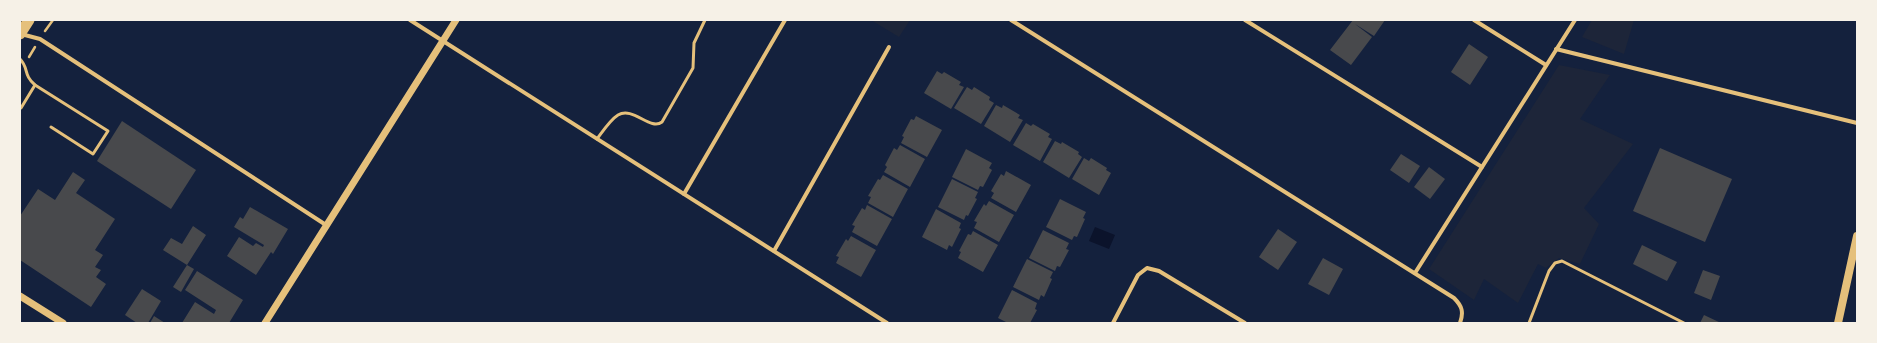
<svg xmlns="http://www.w3.org/2000/svg" width="1877" height="343" font-family="'PT Sans Narrow',sans-serif">
  <style>
    .green { fill: #1d2539 }
    .water { fill: #0b132b }
    .building { fill: #48494c }
    .lines { fill: none; stroke-linecap: round; stroke-linejoin: round }
    .path { stroke: #e5c07b; stroke-width: 2.5 }
    .service { stroke: #e5c07b; stroke-width: 3 }
    .minor { stroke: #e5c07b; stroke-width: 4 }
    .tertiary { stroke: #e5c07b; stroke-width: 7 }
    .secondary { stroke: #e5c07b; stroke-width: 8 }
    .trunk { stroke: #e5c07b; stroke-width: 11 }
  </style>
  <rect width="100%" height="100%" fill="#14213d"/>
  <!-- green -->
  <g class="green">
    <polygon points="871,20 910,20 899,37"/>
    <polygon points="1592,20 1634,20 1624,54 1582,37"/>
    <polygon points="1559,65 1610,75 1580,119 1633,144 1584,208 1599,224 1580,264 1559,258 1546,268 1538,264 1518,303 1484,279 1474,300 1429,269"/>
  </g>
  <!-- water -->
  <polygon class="water" points="1095,227 1115,235 1109,249 1089,241"/>
  <!-- building -->
  <g class="building">
    <polygon points="1353,20 1385,20 1374,36 1355,24 1372,37 1351,65 1330,50"/>
    <polygon points="1469,44 1488,57 1470,85 1451,72"/>
    <polygon points="937,71 942,74 944,72 961,82 959,85 964,87 951,109 924,93"/>
    <polygon points="967,87 972,90 974,87 990,97 989,100 994,103 981,124 954,108"/>
    <polygon points="996,105 1002,108 1003,105 1020,115 1018,118 1023,120 1010,142 984,126"/>
    <polygon points="916,116 942,130 927,157 901,143 904,137 902,136 911,119 914,120"/>
    <polygon points="122,121 196,170 171,209 97,161"/>
    <polygon points="1026,123 1031,126 1033,124 1050,134 1048,137 1052,139 1040,161 1013,145"/>
    <polygon points="1055,141 1061,144 1062,142 1079,152 1078,154 1082,157 1069,178 1043,162"/>
    <polygon points="900,145 925,159 910,187 884,172 887,167 885,165 894,148 897,150"/>
    <polygon points="1660,148 1732,179 1705,242 1633,211"/>
    <polygon points="966,149 992,163 989,168 992,170 983,187 980,186 978,190 952,177"/>
    <polygon points="1401,154 1420,166 1409,183 1390,170"/>
    <polygon points="1084,158 1089,161 1091,158 1107,168 1106,170 1111,173 1099,195 1072,179"/>
    <polygon points="1429,167 1445,179 1430,199 1414,187"/>
    <polygon points="1006,171 1031,185 1016,212 991,198 994,193 991,191 1001,174 1004,176"/>
    <polygon points="73,172 85,180 76,193 115,219 95,250 103,255 95,267 101,270 96,277 106,284 91,307 20,260 20,216 38,189 55,200"/>
    <polygon points="883,175 908,189 893,217 868,203 871,197 868,196 878,179 880,180"/>
    <polygon points="952,179 978,192 975,198 977,199 968,216 966,215 964,220 938,207"/>
    <polygon points="1060,199 1086,212 1083,218 1085,219 1077,237 1074,236 1072,240 1046,227"/>
    <polygon points="989,201 1014,215 999,242 974,228 977,222 974,221 984,204 986,206"/>
    <polygon points="867,205 892,219 877,246 852,232 855,226 852,225 862,208 865,210"/>
    <polygon points="250,207 288,229 273,254 271,252 256,275 227,256 239,237 253,246 256,243 263,247 264,245 234,227 240,217 243,219"/>
    <polygon points="936,209 961,223 959,228 961,229 952,247 949,245 947,250 922,237"/>
    <polygon points="193,226 206,235 187,265 163,250 171,238 182,244"/>
    <polygon points="1278,229 1297,242 1278,270 1259,257"/>
    <polygon points="1043,230 1069,243 1066,249 1069,250 1060,267 1057,266 1055,271 1029,258"/>
    <polygon points="973,231 998,245 983,272 958,258 961,252 959,251 968,234 971,235"/>
    <polygon points="851,236 876,250 861,277 836,263 839,257 836,256 846,239 848,241"/>
    <polygon points="1642,245 1677,262 1667,281 1633,264"/>
    <polygon points="1323,258 1343,269 1329,295 1308,284"/>
    <polygon points="1027,259 1053,272 1050,278 1052,279 1044,297 1041,295 1039,300 1013,287"/>
    <polygon points="187,265 194,269 181,292 173,287"/>
    <polygon points="1703,270 1720,276 1711,300 1694,293"/>
    <polygon points="197,271 243,300 229,323 182,323 195,302 214,314 216,310 185,290"/>
    <polygon points="142,289 161,301 148,323 137,323 125,315"/>
    <polygon points="1012,290 1037,303 1035,309 1037,310 1030,323 1008,323 998,318"/>
    <polygon points="1704,315 1721,323 1700,323"/>
    <polygon points="154,316 165,323 150,323"/>
  </g>
  <g class="lines">
    <!-- path -->
    <g class="path">
      <polyline points="45,31 53,20"/>
      <polyline points="29,57 35,47"/>
    </g>
    <!-- service -->
    <g class="service">
      <path d="M20 59C29 68 23 75 35 85L21 108"/>
      <polyline points="35,85 108,131 93,154 51,127"/>
      <path d="M597 139C603 131 610 120 618 115 633 106 650 131 662 122L693 68 694 43 705 20"/>
      <polyline points="1529,323 1549,271 1555,263 1562,261 1684,323"/>
    </g>
    <!-- minor -->
    <g class="minor">
      <polyline points="410,20 887,323"/>
      <path d="M1011 20 1454 298C1462 306 1464 312 1460 323"/>
      <polyline points="1245,20 1482,167"/>
      <polyline points="1474,20 1546,65"/>
      <polyline points="21,34 40,39 326,225"/>
      <polyline points="1556,49 1857,123"/>
      <polyline points="684,194 785,20"/>
      <polyline points="774,251 889,47"/>
      <polyline points="1415,273 1575,20"/>
      <polyline points="1113,323 1138,275 1147,268 1159,271 1245,323"/>
    </g>
    <!-- tertiary -->
    <g class="tertiary">
      <polyline points="20,296 63,323"/>
      <polyline points="265,323 456,20"/>
    </g>
    <!-- secondary -->
    <polyline class="secondary" points="1838,323 1857,236"/>
    <!-- trunk -->
    <polyline class="trunk" points="20,34 29,20"/>
  </g>
  <!-- border -->
  <rect width="1877" height="343" fill="none" stroke="#f6f1e7" stroke-width="42"/>
</svg>
